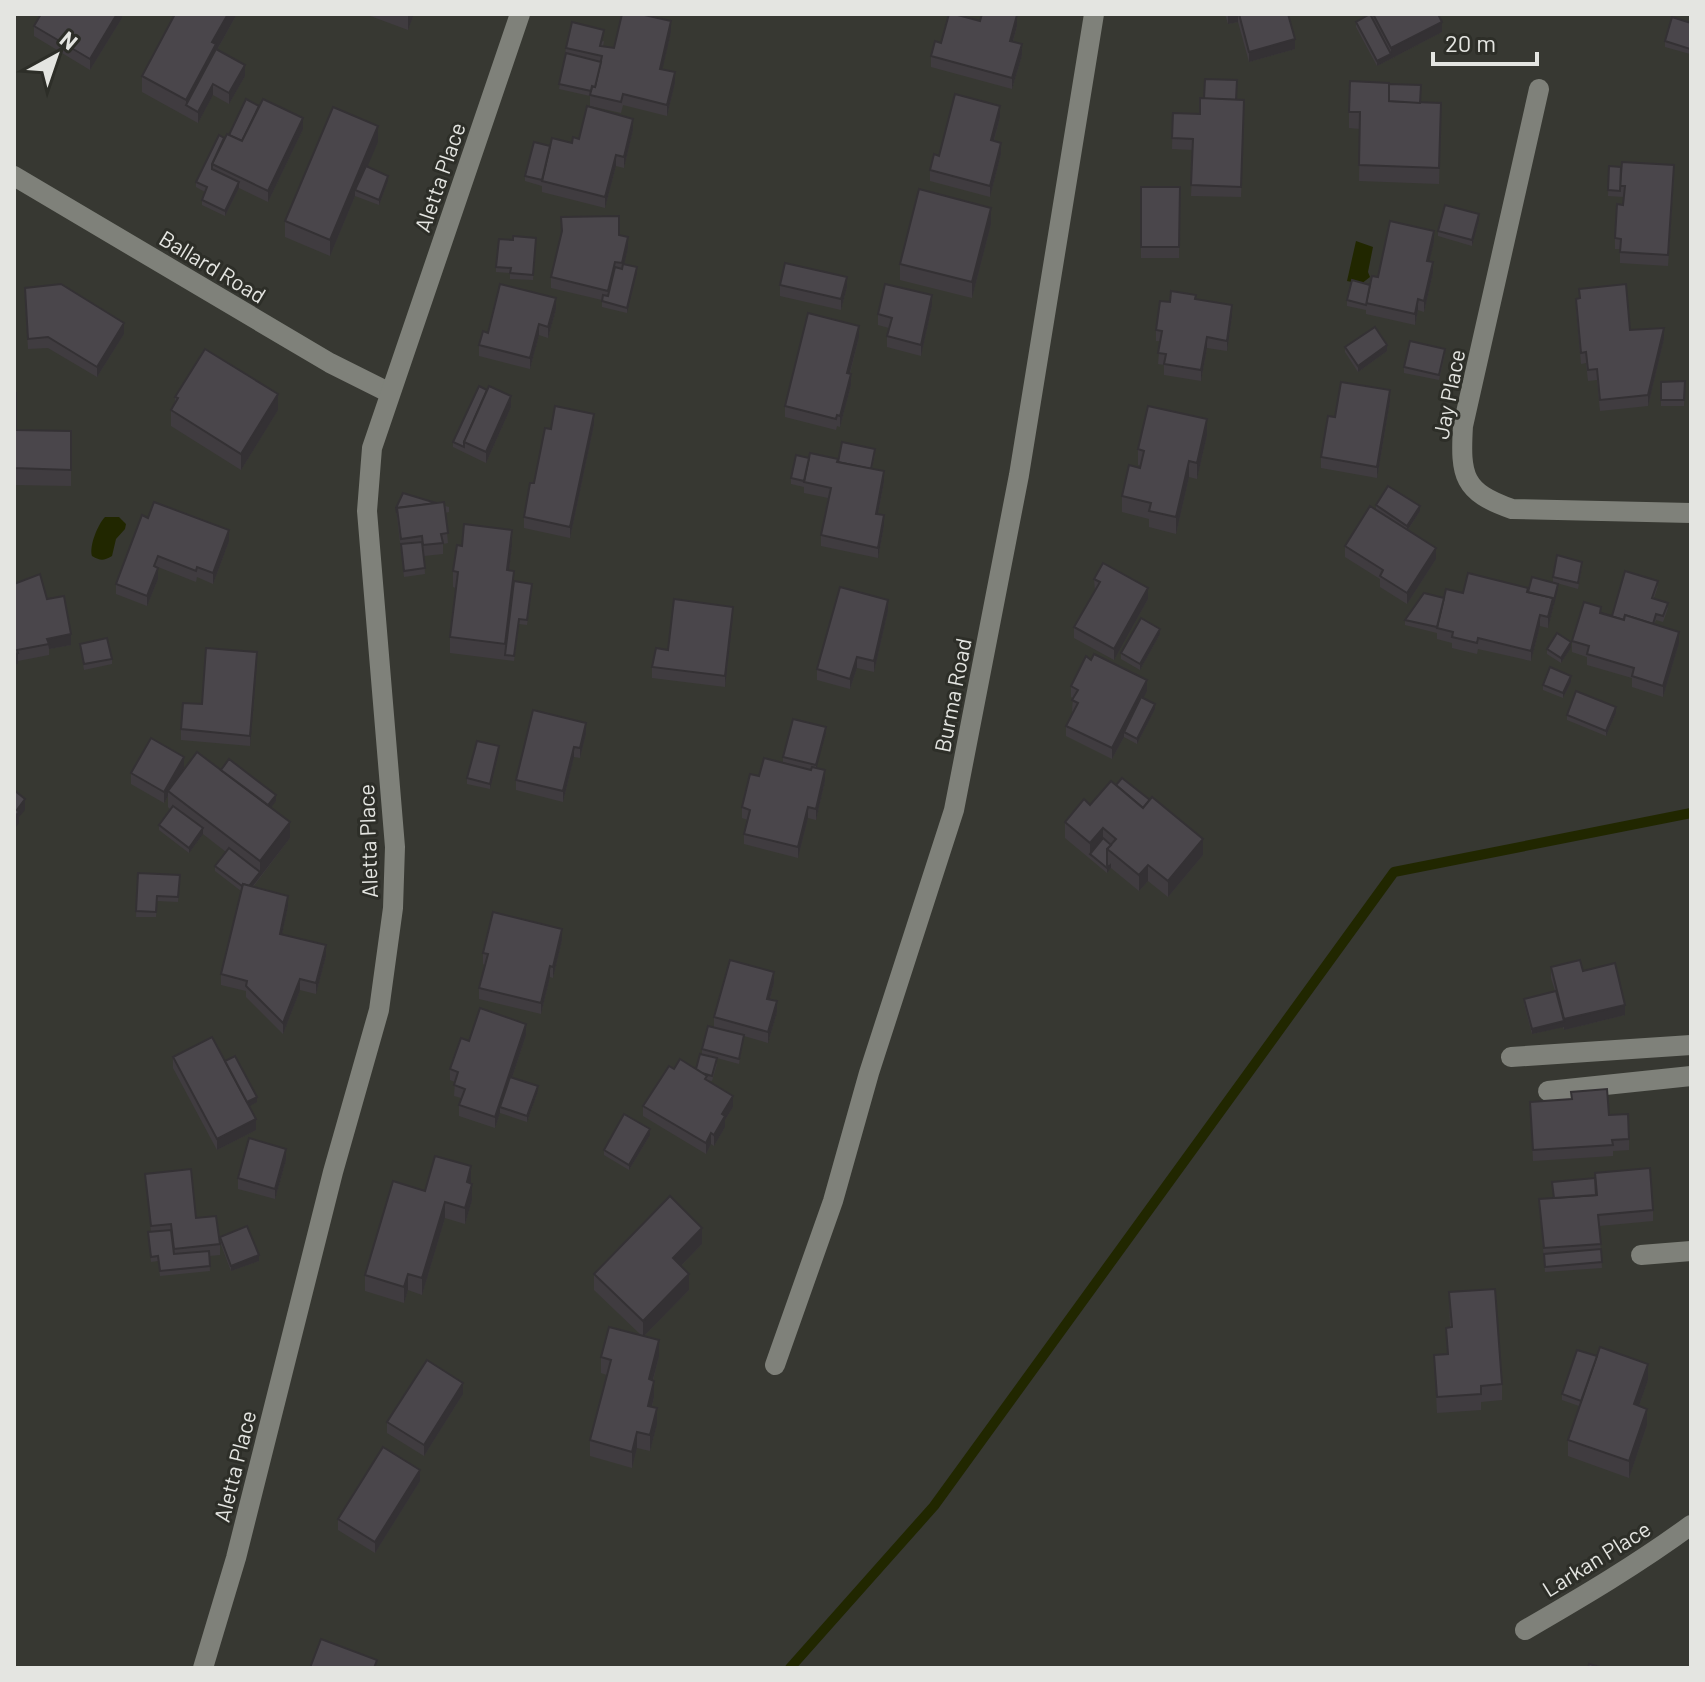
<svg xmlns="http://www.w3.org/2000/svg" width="1705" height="1682" font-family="Barlow,sans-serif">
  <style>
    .water { fill: #212700 }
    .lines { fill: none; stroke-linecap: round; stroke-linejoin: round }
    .stream { stroke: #212700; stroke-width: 10 }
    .street { stroke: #7f817a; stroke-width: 20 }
    .wall { fill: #403c40 }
    .shaded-wall { fill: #343134 }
    .building { fill: #4a464b; stroke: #343134; stroke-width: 2 }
    .labels { text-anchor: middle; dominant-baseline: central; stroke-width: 6; stroke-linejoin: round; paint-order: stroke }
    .street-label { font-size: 22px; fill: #e4e5e1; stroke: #2d2e28 }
  </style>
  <rect width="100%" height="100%" fill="#373832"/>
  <!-- water -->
  <g class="water">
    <polygon points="1356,241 1373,247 1368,272 1370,277 1361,284 1347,281"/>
    <path d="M105 517H119L126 524 125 529 116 539 112 556C103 561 101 561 92 556 89 546 98 524 105 517Z"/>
  </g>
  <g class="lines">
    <!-- stream -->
    <polyline class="stream" points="790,1668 934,1506 1394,872 1691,813"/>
    <!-- street -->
    <g class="street">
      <path d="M1539 89 1463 426C1460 476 1463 492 1512 509L1691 513"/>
      <polyline points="14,176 330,363 390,393"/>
      <polyline points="1511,1057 1691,1045"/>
      <polyline points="1548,1091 1691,1076"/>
      <polyline points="1641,1255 1691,1251"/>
      <polyline points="775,1365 833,1201 869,1073 954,810 1019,475 1094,14"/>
      <path d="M1525 1630C1582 1597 1638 1564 1691 1525"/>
      <polyline points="203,1668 236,1558 333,1172 379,1010 393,908 395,847 367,511 372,448 520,14"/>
    </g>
  </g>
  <!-- wall -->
  <g class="wall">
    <polygon points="122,14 122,18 90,70 34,36 34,26"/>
    <polygon points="175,14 237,14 217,50 245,76 229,104 213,95 198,123 142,92 142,76"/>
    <polygon points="365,14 414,14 408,30"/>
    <polygon points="1225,14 1288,14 1295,49 1249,62 1238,22 1228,24"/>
    <polygon points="1367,14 1438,14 1442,32 1377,66 1356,27 1356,22 1368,16"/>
    <polygon points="980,21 1017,26 1013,42 1022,55 1012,89 931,67 931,56 941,43"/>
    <polygon points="1691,23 1690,54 1665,47 1665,41"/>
    <polygon points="671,32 662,70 675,83 667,116 623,105 621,113 590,106 590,96 559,89 566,48 604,41 603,46 614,48"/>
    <polygon points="1236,100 1244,100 1241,197 1191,196 1193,150 1172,149 1173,113 1200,114"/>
    <polygon points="1420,103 1441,119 1439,184 1359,181 1360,129 1349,128 1349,112"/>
    <polygon points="1000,117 994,141 1001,154 990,197 930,181 930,170 939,156"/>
    <polygon points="303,129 268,202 239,188 225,216 202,205 202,200 205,192 196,187 196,182 224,138 229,135"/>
    <polygon points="633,130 624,168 616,166 605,208 542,192 542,186 525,181 525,176 550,146 572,143 579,139"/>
    <polygon points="378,142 367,166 388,181 379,205 355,196 330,256 285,237 285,221"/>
    <polygon points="1609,166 1674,176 1668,266 1620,263 1620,249 1615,249 1615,238 1623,205 1624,197 1608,196"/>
    <polygon points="1141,187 1180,187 1179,258 1141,258"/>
    <polygon points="561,217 619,235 628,248 624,264 637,273 627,313 602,307 602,300 551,288 551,277 562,235"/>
    <polygon points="1479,220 1472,246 1438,236 1438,231"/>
    <polygon points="991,224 972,298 900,280 900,264"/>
    <polygon points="536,238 533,280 510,279 510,273 496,272 496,267 513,240"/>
    <polygon points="1434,242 1429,261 1433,273 1424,312 1418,310 1415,325 1366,314 1366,310 1347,306 1347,300 1370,285 1378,277"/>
    <polygon points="780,285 847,287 841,310 780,296"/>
    <polygon points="1579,289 1630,330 1664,339 1648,406 1600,411 1597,380 1588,381 1586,363 1581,364 1576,310 1576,299 1579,299"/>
    <polygon points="25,299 124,334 97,377 48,348 28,349"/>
    <polygon points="1196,299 1232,316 1227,351 1207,348 1201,381 1164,375 1164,365 1158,364 1160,341 1156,341 1156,330 1170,302"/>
    <polygon points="932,306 921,356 887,347 887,336 889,328 878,325 878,314"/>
    <polygon points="556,309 548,338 539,335 530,369 479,356 479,345 488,333"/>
    <polygon points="859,337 850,374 851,385 840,427 837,426 836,430 785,417 785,406"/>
    <polygon points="1345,347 1387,351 1358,372 1345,352"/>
    <polygon points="1445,354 1439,380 1404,373 1404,367"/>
    <polygon points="1685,381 1684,406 1661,406 1661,382"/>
    <polygon points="14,393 16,430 71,431 71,486 14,485"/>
    <polygon points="175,397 278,410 241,470 171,426 171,410 175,403"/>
    <polygon points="1390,401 1377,478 1321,468 1321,457 1335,417"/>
    <polygon points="511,407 486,463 453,447 453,442"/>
    <polygon points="594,425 570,538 524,528 524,517 551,429"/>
    <polygon points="1207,435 1197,479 1189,477 1176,534 1149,527 1149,519 1122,512 1122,496 1140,468 1141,466 1138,465 1138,449"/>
    <polygon points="875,454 872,469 884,482 878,514 884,526 878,558 821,546 821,535 828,498 804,493 804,487 791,484 791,478 809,458 838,459"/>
    <polygon points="1376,505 1420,511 1408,530 1436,559 1407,604 1380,587 1380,579 1345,557 1345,546 1376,510"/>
    <polygon points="445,506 449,507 449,512 445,513 448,543 443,544 443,554 424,556 425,574 404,577 396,508"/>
    <polygon points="148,518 229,541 213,584 197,577 196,582 158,567 158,579 147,606 116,594 116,584"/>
    <polygon points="462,546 512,546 509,570 514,582 532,589 527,625 519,624 514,661 450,653 450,637 456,588 453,587 453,571"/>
    <polygon points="1582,567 1578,589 1553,582 1553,577"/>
    <polygon points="1094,579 1148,599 1114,660 1074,638 1074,627 1095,591"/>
    <polygon points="14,584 47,599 71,645 49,649 49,655 18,661 18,664 14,665"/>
    <polygon points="1658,586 1654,598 1668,608 1663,622 1656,620 1654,624 1679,643 1663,697 1632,687 1632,678 1587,665 1587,657 1572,652 1572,641 1601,613 1612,616"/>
    <polygon points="1558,589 1548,628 1540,626 1531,661 1478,649 1477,654 1452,648 1452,643 1437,639 1437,633 1405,625 1405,620 1444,598 1463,593 1528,592"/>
    <polygon points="888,611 874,672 857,668 850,689 817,680 817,669"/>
    <polygon points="733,617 725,687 652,678 652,667"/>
    <polygon points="1160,634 1140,670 1121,659 1121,653"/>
    <polygon points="80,644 112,659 112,664 84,670"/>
    <polygon points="1571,648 1561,663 1547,654 1547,649"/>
    <polygon points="257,663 250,746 181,740 181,729"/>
    <polygon points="1571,682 1563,698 1543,690 1543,685"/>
    <polygon points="1071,686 1147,691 1143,698 1155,709 1137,744 1124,737 1112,759 1066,736 1066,726 1073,712 1072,711 1073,698 1071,697"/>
    <polygon points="1616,713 1606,736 1567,720 1567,715"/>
    <polygon points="826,733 816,768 825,781 816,820 808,818 798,858 744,844 744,834 748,820 742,818 742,807 759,776 811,770 783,762 783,757"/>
    <polygon points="586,734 580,758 574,757 563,802 516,790 516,780"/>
    <polygon points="499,752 490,789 467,784 467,778"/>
    <polygon points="184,768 180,774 221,770 276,801 271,807 290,838 253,887 288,906 282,934 326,956 316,994 300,990 283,1034 246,997 246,991 221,985 221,974 241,891 215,871 215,866 226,852 203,834 189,853 159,830 159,825 170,809 168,807 168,796 164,803 131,784 131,773"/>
    <polygon points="1090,805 1203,855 1168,897 1148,881 1139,891 1111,868 1107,873 1065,838 1065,822"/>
    <polygon points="138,873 180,875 178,902 157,901 156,917 136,917"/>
    <polygon points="562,940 553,978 550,977 541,1014 479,999 479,988 485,965 483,964 483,953"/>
    <polygon points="1551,967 1583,971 1625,1015 1564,1030 1563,1027 1532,1034 1524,1004 1524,999 1555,991 1551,978"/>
    <polygon points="774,983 770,999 777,1012 768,1043 744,1036 739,1064 702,1054 702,1049 714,1028 714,1017"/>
    <polygon points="526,1035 512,1078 538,1091 527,1122 500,1113 495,1128 459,1116 459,1105 461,1098 454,1096 455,1082 450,1080 450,1069 469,1041"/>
    <polygon points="173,1057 225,1061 257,1102 249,1106 256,1130 217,1150 173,1068"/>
    <polygon points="717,1064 712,1081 707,1080 733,1107 725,1120 725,1127 714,1146 711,1144 706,1154 643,1116 643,1106 674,1069 696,1069"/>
    <polygon points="1571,1092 1609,1115 1629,1139 1629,1150 1613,1151 1613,1156 1533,1161 1530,1102 1571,1099"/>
    <polygon points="650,1135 629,1170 604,1155 604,1150"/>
    <polygon points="286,1160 275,1199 238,1189 238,1178"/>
    <polygon points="145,1174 196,1218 220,1244 220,1255 209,1256 210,1271 160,1276 158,1261 151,1262 148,1237 148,1232 151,1232"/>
    <polygon points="471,1183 472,1200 465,1224 445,1218 422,1295 408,1290 404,1303 365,1291 365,1275 425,1191"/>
    <polygon points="1539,1199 1653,1210 1653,1221 1599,1226 1602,1268 1545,1272"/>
    <polygon points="220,1237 259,1261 231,1271 220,1242"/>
    <polygon points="702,1244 681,1266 689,1290 644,1336 659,1356 653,1381 654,1397 652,1407 657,1424 650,1451 637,1448 632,1468 590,1456 590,1440 607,1375 601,1373 601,1357 641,1335 594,1290 594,1274"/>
    <polygon points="1449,1292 1502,1384 1502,1400 1481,1402 1481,1410 1437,1413 1434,1355 1447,1354 1446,1328 1450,1327"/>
    <polygon points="1648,1380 1639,1406 1647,1425 1629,1478 1568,1456 1568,1440 1579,1406 1562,1400 1562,1394"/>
    <polygon points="463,1394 424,1456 387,1433 387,1422"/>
    <polygon points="420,1481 375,1553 338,1530 338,1519"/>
  </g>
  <!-- shaded-wall -->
  <g class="shaded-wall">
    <polygon points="117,14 122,14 122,18 90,70 90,59"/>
    <polygon points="228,14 237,14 186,105 186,100 212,42"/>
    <polygon points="408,14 414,14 408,30"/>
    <polygon points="1228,14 1238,14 1238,22 1228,24"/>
    <polygon points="1017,15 1017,26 1010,52 1010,41"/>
    <polygon points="671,21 671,32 660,80 660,69"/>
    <polygon points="1442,22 1442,32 1377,66 1377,61 1391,54 1391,48"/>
    <polygon points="1295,39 1295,49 1249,62 1249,52"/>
    <polygon points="1022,44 1022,55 1012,89 1012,78"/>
    <polygon points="245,65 245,76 229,104 229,93"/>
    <polygon points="675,72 675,83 667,116 667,105"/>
    <polygon points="213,84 213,95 198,123 198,112"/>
    <polygon points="1000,106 1000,117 991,151 991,140"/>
    <polygon points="303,118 303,129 268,202 268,191"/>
    <polygon points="633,119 633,130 624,168 624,157"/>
    <polygon points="378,126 378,142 357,191 355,190 355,196 330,256 330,240"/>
    <polygon points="1001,143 1001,154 990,197 990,186"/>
    <polygon points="616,155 616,166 605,208 605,197"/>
    <polygon points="388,176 388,181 379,205 379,200"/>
    <polygon points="239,182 239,188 225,216 225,211"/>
    <polygon points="991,208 991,224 972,298 972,282"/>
    <polygon points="1479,214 1479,220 1472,246 1472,240"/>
    <polygon points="1434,231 1434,242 1427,271 1427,261"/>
    <polygon points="628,237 628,248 622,274 622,263"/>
    <polygon points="1433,262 1433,273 1424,312 1424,301"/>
    <polygon points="637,267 637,273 627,313 627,308"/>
    <polygon points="847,277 847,287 841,310 841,299"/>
    <polygon points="932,295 932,306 921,356 921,345"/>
    <polygon points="556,298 556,309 548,338 548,327"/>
    <polygon points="1418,299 1418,310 1415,325 1415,314"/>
    <polygon points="1232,305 1232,316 1227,351 1227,341"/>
    <polygon points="124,323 124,334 97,377 97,367"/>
    <polygon points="539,324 539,335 530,369 530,358"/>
    <polygon points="859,326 859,337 847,384 847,373"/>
    <polygon points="1664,328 1664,339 1648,406 1648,395"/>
    <polygon points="1207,337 1207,348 1201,381 1201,370"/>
    <polygon points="1387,345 1387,351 1358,372 1358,366"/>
    <polygon points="851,374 851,385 840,427 840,416"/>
    <polygon points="1390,390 1390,401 1377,478 1377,467"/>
    <polygon points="278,394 278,410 241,470 241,454"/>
    <polygon points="511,396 511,407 486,463 486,452"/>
    <polygon points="594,414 594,425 570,538 570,527"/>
    <polygon points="1207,419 1207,435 1197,479 1197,463"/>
    <polygon points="1189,461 1189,477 1176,534 1176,517"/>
    <polygon points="884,471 884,482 876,524 876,514"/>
    <polygon points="1420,506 1420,511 1407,531 1407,526"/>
    <polygon points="884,515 884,526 878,558 878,548"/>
    <polygon points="229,530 229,541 213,584 213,573"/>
    <polygon points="512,530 512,546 507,586 507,570"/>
    <polygon points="1436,548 1436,559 1407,604 1407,593"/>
    <polygon points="158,568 158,579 147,606 147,596"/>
    <polygon points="1558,584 1558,589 1548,628 1548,617"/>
    <polygon points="1148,588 1148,599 1114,660 1114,649"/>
    <polygon points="888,600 888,611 874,672 874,661"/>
    <polygon points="733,607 733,617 725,687 725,676"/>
    <polygon points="1540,615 1540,626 1531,661 1531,651"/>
    <polygon points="1160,629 1160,634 1140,670 1140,664"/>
    <polygon points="1679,632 1679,643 1663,697 1663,686"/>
    <polygon points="71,634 71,645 49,649 47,639"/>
    <polygon points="1571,642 1571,648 1561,663 1561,658"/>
    <polygon points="257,652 257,663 250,746 250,736"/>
    <polygon points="18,653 18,664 14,665 14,654"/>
    <polygon points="857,657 857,668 850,689 850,679"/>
    <polygon points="1571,676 1571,682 1563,698 1563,693"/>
    <polygon points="1147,680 1147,691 1126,733 1124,732 1124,737 1112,759 1112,748"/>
    <polygon points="1155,704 1155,709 1137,744 1137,739"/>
    <polygon points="1616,707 1616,713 1606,736 1606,731"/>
    <polygon points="586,723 586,734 580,758 580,748"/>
    <polygon points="826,727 826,733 816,770 816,765"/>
    <polygon points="499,746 499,752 490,789 490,784"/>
    <polygon points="574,747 574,757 563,802 563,791"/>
    <polygon points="184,757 184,768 170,793 168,791 168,796 164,803 164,792"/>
    <polygon points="825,770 825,781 816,820 816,809"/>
    <polygon points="276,795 276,801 263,818 263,812"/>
    <polygon points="25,799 25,810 19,817 19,823 14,829 14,818 17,810"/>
    <polygon points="808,807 808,818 798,858 798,847"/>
    <polygon points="290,822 290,838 246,895 246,890 260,872 260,861"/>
    <polygon points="203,828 203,834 189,853 189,848"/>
    <polygon points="1103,828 1103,844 1090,854 1090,859 1090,843"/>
    <polygon points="1203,839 1203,855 1168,897 1168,881"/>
    <polygon points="1111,863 1111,868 1107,873 1107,868"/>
    <polygon points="1148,865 1148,881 1139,891 1139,875"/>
    <polygon points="288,896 288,906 280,944 280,934"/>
    <polygon points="562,929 562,940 553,978 553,967"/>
    <polygon points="326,945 326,956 316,994 316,983"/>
    <polygon points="550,966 550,977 541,1014 541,1003"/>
    <polygon points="774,972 774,983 767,1010 767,999"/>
    <polygon points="300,979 300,990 283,1034 283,1023"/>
    <polygon points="777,1001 777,1012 768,1043 768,1032"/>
    <polygon points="1625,1005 1625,1015 1564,1030 1564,1019"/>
    <polygon points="1564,1021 1564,1027 1532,1034 1532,1029"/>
    <polygon points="526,1024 526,1035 502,1108 500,1107 500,1113 495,1128 495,1117"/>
    <polygon points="538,1086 538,1091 527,1122 527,1116"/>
    <polygon points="733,1096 733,1107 725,1120 725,1127 714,1146 714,1135 722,1114"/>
    <polygon points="257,1097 257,1102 245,1109 245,1103"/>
    <polygon points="256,1119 256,1130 217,1150 217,1139"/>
    <polygon points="650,1129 650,1135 629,1170 629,1165"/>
    <polygon points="711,1133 711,1144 706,1154 706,1143"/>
    <polygon points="286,1149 286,1160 275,1199 275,1189"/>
    <polygon points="471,1166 471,1182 467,1198 467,1182"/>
    <polygon points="472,1184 472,1200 465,1224 465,1208"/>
    <polygon points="445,1202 445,1218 422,1295 422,1278"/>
    <polygon points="702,1228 702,1244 673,1274 673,1258"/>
    <polygon points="259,1255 259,1261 231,1271 231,1266"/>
    <polygon points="408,1274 408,1290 404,1303 404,1287"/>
    <polygon points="689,1274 689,1290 643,1337 643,1321"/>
    <polygon points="659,1340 659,1356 649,1395 649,1379"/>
    <polygon points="1648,1364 1648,1380 1634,1420 1634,1404"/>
    <polygon points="654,1381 654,1397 648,1422 648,1406"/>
    <polygon points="463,1383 463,1394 424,1456 424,1445"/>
    <polygon points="657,1408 657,1424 650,1451 650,1435"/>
    <polygon points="1647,1409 1647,1425 1629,1478 1629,1461"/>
    <polygon points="637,1432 637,1448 632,1468 632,1452"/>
    <polygon points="420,1470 420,1481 375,1553 375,1542"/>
  </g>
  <!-- building -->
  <g class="building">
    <polygon points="41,14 117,14 90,59 34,26"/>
    <polygon points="175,14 228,14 212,42 216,44 186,100 142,76"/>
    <polygon points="622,14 640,14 671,21 660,69 675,72 667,105 623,94 621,102 590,95 592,86 595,87 602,56 566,48 572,22 604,30 600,46 614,48"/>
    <polygon points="949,14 954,14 980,21 982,14 1017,15 1010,41 1022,44 1012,78 931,56 935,41 941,43"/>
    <polygon points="1239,14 1288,14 1295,39 1249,52"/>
    <polygon points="1370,14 1391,54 1377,61 1356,22"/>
    <polygon points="1373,14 1438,14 1442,22 1391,48"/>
    <polygon points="1672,17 1691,23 1690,49 1665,41"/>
    <polygon points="216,49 245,65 229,93 213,84 198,112 186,105"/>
    <polygon points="566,53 601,62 595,87 592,86 591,91 559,84"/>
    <polygon points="1205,79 1237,80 1236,100 1204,99"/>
    <polygon points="1350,81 1389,83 1389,101 1441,103 1439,168 1359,165 1360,112 1349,112"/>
    <polygon points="1389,84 1421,85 1420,103 1389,101"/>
    <polygon points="955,94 1000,106 991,140 1001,143 990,186 930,170 934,154 939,156"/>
    <polygon points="1200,98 1244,100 1241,187 1191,185 1193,139 1172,138 1173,113 1200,114"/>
    <polygon points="246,99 259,106 242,141 229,135"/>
    <polygon points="263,99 303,118 268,191 212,164 227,134 242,141"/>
    <polygon points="587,106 633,119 624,157 616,155 605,197 542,181 552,138 572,143 573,137 579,139"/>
    <polygon points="333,107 378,126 330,240 285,221"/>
    <polygon points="219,135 224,138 212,164 212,169 239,182 225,211 202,200 207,187 196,182"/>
    <polygon points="534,142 550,146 542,180 525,176"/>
    <polygon points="1622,162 1674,165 1668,255 1620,252 1621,239 1615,238 1617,204 1623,205 1625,186 1620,186"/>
    <polygon points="366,166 388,176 379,200 355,190"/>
    <polygon points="1609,166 1621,167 1620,191 1608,190"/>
    <polygon points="1141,187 1180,187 1179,247 1141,247"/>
    <polygon points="919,189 991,208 972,282 900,264"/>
    <polygon points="1445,205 1479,214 1472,240 1438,231"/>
    <polygon points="619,216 619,235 628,237 622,263 615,262 608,291 551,277 562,231 561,217"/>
    <polygon points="1390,221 1434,231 1427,261 1433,262 1424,301 1418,299 1415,314 1366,303 1372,276 1378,277"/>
    <polygon points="513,236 536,238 533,275 510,273 511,268 496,267 499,239 513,240"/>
    <polygon points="785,263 847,277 841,299 780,285"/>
    <polygon points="623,264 637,267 627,308 602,301 603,295 608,296 615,267 622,269"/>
    <polygon points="1352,280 1370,285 1366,305 1347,300"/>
    <polygon points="61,284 124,323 97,367 48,337 28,339 25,288"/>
    <polygon points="500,284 556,298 548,327 539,324 530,358 479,345 483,331 488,333"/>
    <polygon points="885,284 932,295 921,345 887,336 892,318 878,314"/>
    <polygon points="1626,284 1630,330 1664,328 1648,395 1600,400 1597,369 1588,370 1586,352 1581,353 1576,299 1580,298 1579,289"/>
    <polygon points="1171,291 1196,295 1195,299 1232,305 1227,341 1207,337 1201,370 1164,364 1166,354 1158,353 1162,331 1156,330 1160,301 1170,302"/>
    <polygon points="808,313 859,326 847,373 851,374 840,416 837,415 836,419 785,406"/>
    <polygon points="1375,327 1387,345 1358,366 1345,347"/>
    <polygon points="1410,341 1445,349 1439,375 1404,367"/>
    <polygon points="205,349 278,394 241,454 171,410 178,398 175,397"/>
    <polygon points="1685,381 1684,400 1661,400 1661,382"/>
    <polygon points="1341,382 1390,390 1377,467 1321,457 1328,416 1335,417"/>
    <polygon points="479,386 487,390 464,442 464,447 453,442"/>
    <polygon points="489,386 511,396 486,452 464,442"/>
    <polygon points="14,393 16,393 16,430 71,431 71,470 14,468"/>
    <polygon points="555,406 594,414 570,527 524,517 530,483 534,483 545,428 551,429"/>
    <polygon points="1148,406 1207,419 1197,463 1189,461 1176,517 1149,511 1151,503 1122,496 1129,465 1140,468 1144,451 1138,449"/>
    <polygon points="842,442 875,449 871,469 838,462"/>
    <polygon points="810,453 838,459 837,462 884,471 876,514 884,515 878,548 821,535 831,488 804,482"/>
    <polygon points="796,455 809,458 804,481 791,478"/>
    <polygon points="1388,486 1420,506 1407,526 1376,505"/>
    <polygon points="403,493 436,503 397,508 397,513 396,508"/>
    <polygon points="154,502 229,530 213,573 197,567 196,571 158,556 154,566 158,568 147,596 116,584 142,515 148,518"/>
    <polygon points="444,502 448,533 441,534 443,543 423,545 422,536 401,539 397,508"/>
    <polygon points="1370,506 1436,548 1407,593 1380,576 1383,570 1345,546"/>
    <polygon points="464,524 512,530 507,570 514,571 505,644 450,637 458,572 453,571 457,545 462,546"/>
    <polygon points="422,542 425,568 404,571 401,544"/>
    <polygon points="1557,555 1582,562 1578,583 1553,577"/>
    <polygon points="1103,563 1148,588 1114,649 1074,627 1100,582 1094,579"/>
    <polygon points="1625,571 1658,581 1652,598 1668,603 1663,616 1656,614 1653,624 1625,615 1624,620 1601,613 1612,616"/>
    <polygon points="1468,573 1528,588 1527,592 1553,598 1548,617 1540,615 1531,651 1478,638 1477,643 1452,637 1453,632 1437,628 1446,589 1463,593"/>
    <polygon points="40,574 47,599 64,596 71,634 47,639 49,644 17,650 18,653 14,654 14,584"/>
    <polygon points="1532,577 1558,584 1553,604 1553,598 1528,592"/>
    <polygon points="514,581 532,584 527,620 519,619 514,656 505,655"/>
    <polygon points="840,587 888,600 874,661 857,657 850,679 817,669"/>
    <polygon points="1424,593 1444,598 1437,627 1405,620"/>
    <polygon points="674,599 733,607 725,676 652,667 656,648 668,650"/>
    <polygon points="1584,602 1601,607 1600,613 1624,620 1625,615 1679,632 1663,686 1632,676 1634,668 1587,654 1589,646 1572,641"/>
    <polygon points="1141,618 1160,629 1140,664 1121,653"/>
    <polygon points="1557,633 1571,642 1561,658 1547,649"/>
    <polygon points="107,638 112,659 84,664 80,644"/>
    <polygon points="206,648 257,652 250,736 181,729 183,703 202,704"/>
    <polygon points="1094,654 1147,680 1112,748 1066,726 1078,703 1072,700 1078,690 1071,686 1086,656 1091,660"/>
    <polygon points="1550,667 1571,676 1563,693 1543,685"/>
    <polygon points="1576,691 1616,707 1606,731 1567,715"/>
    <polygon points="1141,697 1155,704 1137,739 1124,732"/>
    <polygon points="533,710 586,723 580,748 574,747 563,791 516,780"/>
    <polygon points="793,719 826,727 816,765 783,757"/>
    <polygon points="151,738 184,757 164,792 131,773"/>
    <polygon points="477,741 499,746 490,784 467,778"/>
    <polygon points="197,752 290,822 260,861 168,791"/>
    <polygon points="764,758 811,770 812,767 825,770 816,809 808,807 798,847 744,834 750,810 742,807 750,774 759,776"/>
    <polygon points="229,759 276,795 268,805 221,770"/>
    <polygon points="1122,778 1150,800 1143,808 1116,785"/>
    <polygon points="1111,781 1143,808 1152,797 1203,839 1168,881 1148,865 1139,875 1111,852 1107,849 1116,839 1103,828 1090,843 1065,822 1084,799 1090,805"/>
    <polygon points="14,790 25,799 17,810 19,812 14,818"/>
    <polygon points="173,806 203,828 189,848 159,825"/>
    <polygon points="1103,838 1111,845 1107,849 1107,865 1108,866 1107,868 1090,854"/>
    <polygon points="229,848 260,872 249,886 243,884 242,886 215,866"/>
    <polygon points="138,873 180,875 178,897 157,896 156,912 136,911"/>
    <polygon points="243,884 288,896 280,934 326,945 316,983 300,979 283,1023 246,986 247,981 221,974"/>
    <polygon points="493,912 562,929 553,967 550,966 541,1003 479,988 488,954 483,953"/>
    <polygon points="730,960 774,972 767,999 777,1001 768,1032 714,1017"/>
    <polygon points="1580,960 1583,971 1615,963 1625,1005 1564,1019 1551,967"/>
    <polygon points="1556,991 1564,1021 1532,1029 1524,999"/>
    <polygon points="480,1008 526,1024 495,1117 459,1105 465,1089 454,1085 458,1072 450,1069 461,1038 469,1041"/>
    <polygon points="708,1026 744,1035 739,1059 702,1049"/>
    <polygon points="212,1037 256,1119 217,1139 173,1057"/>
    <polygon points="700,1054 717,1058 712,1076 702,1073 696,1069"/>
    <polygon points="235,1056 257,1097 247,1102 225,1061"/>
    <polygon points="680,1059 707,1076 705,1079 733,1096 722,1114 725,1116 714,1135 711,1133 706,1143 643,1106 669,1066 674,1069"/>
    <polygon points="510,1077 538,1086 527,1116 500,1107"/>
    <polygon points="1607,1089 1609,1115 1628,1114 1629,1139 1612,1140 1613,1145 1533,1150 1530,1102 1572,1099 1571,1092"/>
    <polygon points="624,1114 650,1129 629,1165 604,1150"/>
    <polygon points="249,1138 286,1149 275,1189 238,1178"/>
    <polygon points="435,1156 471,1166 467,1182 472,1184 465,1208 445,1202 422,1278 408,1274 404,1287 365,1275 393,1181 425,1191"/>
    <polygon points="1650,1168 1653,1210 1598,1215 1601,1244 1544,1248 1539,1199 1597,1195 1595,1173"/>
    <polygon points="191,1169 196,1218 216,1216 220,1244 174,1249 171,1224 151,1226 145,1174"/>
    <polygon points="1595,1178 1596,1195 1554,1198 1552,1182"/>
    <polygon points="670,1196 702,1228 673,1258 689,1274 643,1321 594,1274"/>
    <polygon points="247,1226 259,1255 231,1266 220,1237"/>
    <polygon points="171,1230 174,1254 209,1251 210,1266 160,1271 158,1256 151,1257 148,1232"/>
    <polygon points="1601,1249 1602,1262 1545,1267 1544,1254"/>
    <polygon points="1495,1289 1502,1384 1481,1386 1481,1394 1437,1397 1434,1355 1448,1354 1446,1328 1452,1327 1449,1292"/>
    <polygon points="609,1327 659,1340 649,1379 654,1381 648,1406 657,1408 650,1435 637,1432 632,1452 590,1440 611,1360 601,1357"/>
    <polygon points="1600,1347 1648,1364 1634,1404 1647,1409 1629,1461 1568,1440"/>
    <polygon points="1577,1350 1597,1356 1581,1401 1562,1394"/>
    <polygon points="427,1360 463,1383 424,1445 387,1422"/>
    <polygon points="383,1447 420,1470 375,1542 338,1519"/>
    <polygon points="321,1639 377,1660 374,1668 310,1668"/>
    <polygon points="1589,1664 1603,1668 1588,1668"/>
  </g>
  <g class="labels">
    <!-- street labels -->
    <g class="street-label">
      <text transform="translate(439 177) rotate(-71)">Aletta Place</text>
      <text transform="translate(213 266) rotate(31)">Ballard Road</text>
      <text transform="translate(1448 394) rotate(-79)">Jay Place</text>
      <text transform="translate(952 695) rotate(-79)">Burma Road</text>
      <text transform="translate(367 841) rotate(-92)">Aletta Place</text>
      <text transform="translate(234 1466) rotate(-76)">Aletta Place</text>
      <text transform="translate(1596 1558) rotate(-32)">Larkan Place</text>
    </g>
  </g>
  <!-- border -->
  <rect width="1705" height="1682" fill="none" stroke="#e4e5e1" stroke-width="32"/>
  <!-- north arrow -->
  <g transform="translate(56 56) rotate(40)" stroke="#2d2e28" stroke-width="6" paint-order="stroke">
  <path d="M0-6L14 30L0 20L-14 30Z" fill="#e4e5e1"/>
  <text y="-12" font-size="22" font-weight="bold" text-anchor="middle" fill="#e4e5e1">N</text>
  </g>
  <!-- scale -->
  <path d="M1433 52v12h104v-12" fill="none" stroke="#e4e5e1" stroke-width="4"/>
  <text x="1445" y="52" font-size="24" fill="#e4e5e1" stroke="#2d2e28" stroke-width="6" paint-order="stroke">20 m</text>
</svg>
